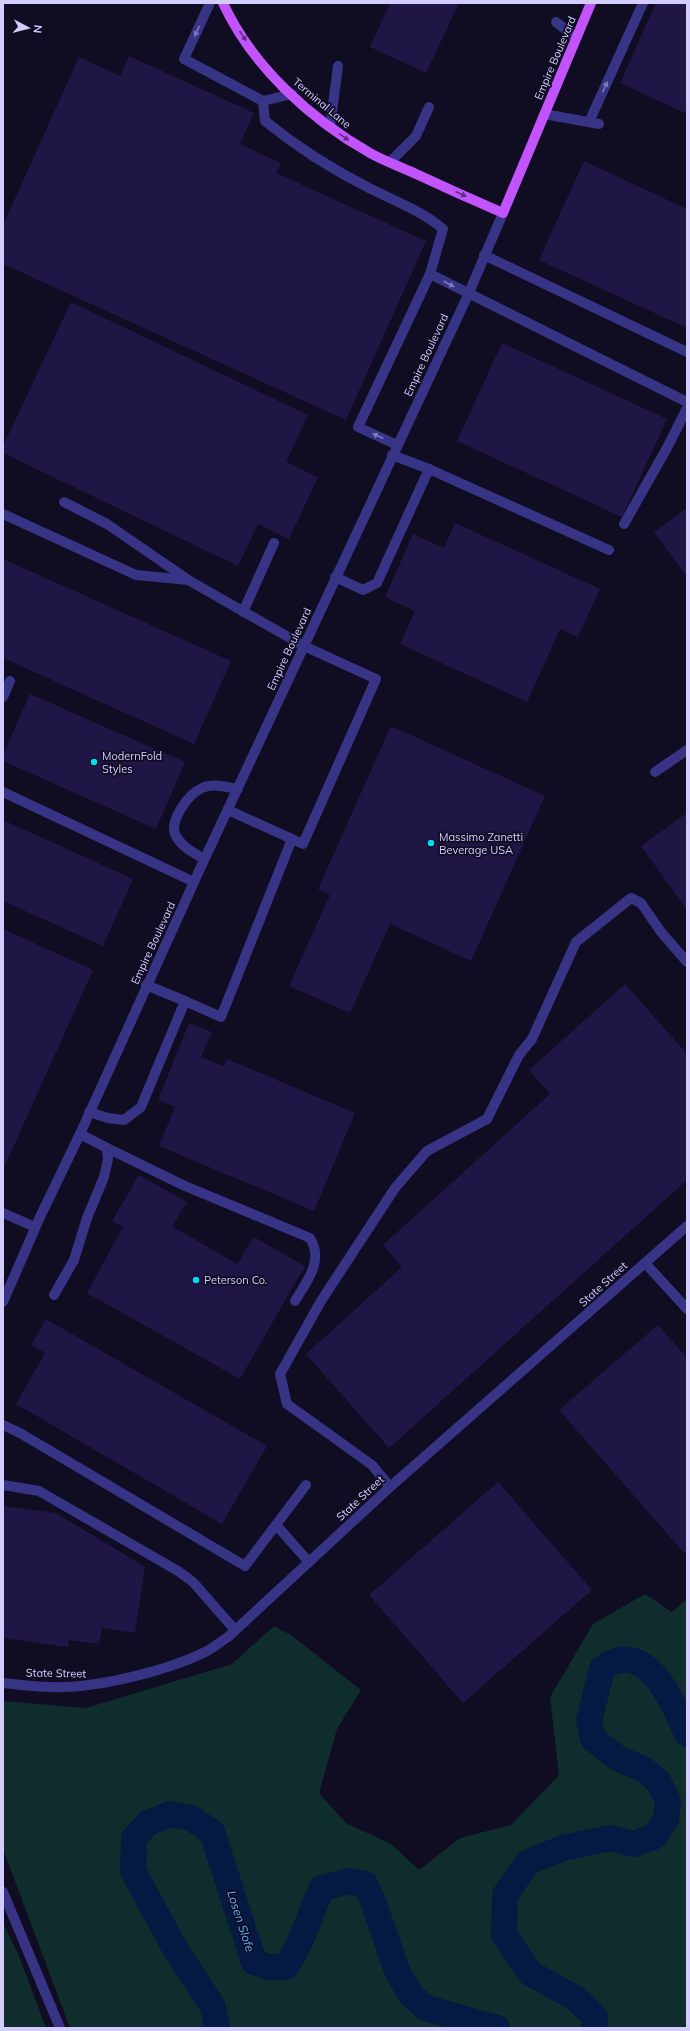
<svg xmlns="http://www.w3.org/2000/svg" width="690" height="2031" font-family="Mulish,sans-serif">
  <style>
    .green { fill: #0e2d2c }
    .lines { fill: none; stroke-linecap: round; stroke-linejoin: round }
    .river { stroke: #051a42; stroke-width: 26 }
    .building { fill: #201645 }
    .minor { stroke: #373385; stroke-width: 10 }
    .major { stroke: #c154ff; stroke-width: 10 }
    .oneway { fill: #7d78bc }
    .oneway2 { fill: #602c85 }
    .poi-dot { fill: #00dcf8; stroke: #100c22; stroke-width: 1.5 }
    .labels { text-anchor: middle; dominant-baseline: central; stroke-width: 3.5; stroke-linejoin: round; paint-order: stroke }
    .street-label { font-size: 11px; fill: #d3cdff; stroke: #100c22 }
    .poi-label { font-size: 11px; fill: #d3cdff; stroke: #100c22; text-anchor: start }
    .water-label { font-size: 12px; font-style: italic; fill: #5bb1ff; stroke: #100c22 }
  </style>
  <rect width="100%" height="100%" fill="#100c22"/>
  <!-- green -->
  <g class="green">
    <polygon points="645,1594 672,1612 687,1599 687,2028 70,2028 3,1849 3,1701 86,1708 232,1664 274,1626 291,1635 361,1690 337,1729 319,1793 346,1823 391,1844 419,1870 460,1838 511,1825 559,1775 550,1697 593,1624"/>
    <polygon points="3,1923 19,1956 46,2028 3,2028"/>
  </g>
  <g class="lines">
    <!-- river -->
    <g class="river">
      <path d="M217 2028 213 2007 173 1945 133 1871 134 1838 148 1823 170 1814 191 1818 212 1832 254 1962 268 1967H286C302 1943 310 1914 322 1888L349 1881 365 1884 374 1904 397 1971 411 1995 426 2008 497 2028"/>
      <path d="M594 2028 595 2017 575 1998 530 1973 504 1935 505 1895 528 1862 563 1848 610 1838 634 1844 655 1836 666 1819 668 1801 658 1781 643 1769 619 1759 593 1739 589 1721 602 1669C606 1666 611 1662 616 1661 652 1650 676 1708 687 1734"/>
    </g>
  </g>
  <!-- building -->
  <g class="building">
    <polygon points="390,3 459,3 426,73 370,47"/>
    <polygon points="656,3 687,3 687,114 620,83"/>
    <polygon points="129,56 254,113 240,144 281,163 276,173 426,241 346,420 3,264 3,225 79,57 120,76"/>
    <polygon points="584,161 687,209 687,328 539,260"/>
    <polygon points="71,302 308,415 286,462 318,477 289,539 258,524 238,566 3,453 3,446"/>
    <polygon points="502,343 667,419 622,517 457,441"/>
    <polygon points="687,508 687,577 654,532"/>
    <polygon points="455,523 600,589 578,637 560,629 527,702 400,644 415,611 385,597 413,534 444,548"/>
    <polygon points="3,559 231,661 194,744 3,658"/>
    <polygon points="30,694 185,762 156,829 3,761 3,755"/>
    <polygon points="391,726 545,796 471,961 390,924 350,1013 289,986 330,895 318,889"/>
    <polygon points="687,813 687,910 641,846"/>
    <polygon points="3,820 133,879 103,946 3,901"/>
    <polygon points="3,929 93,970 3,1170"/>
    <polygon points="625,984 687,1054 687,1180 389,1448 306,1354 402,1267 383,1245 550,1094 529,1070"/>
    <polygon points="189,1023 212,1032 201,1057 224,1066 227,1059 355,1113 314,1211 159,1146 175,1107 158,1100"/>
    <polygon points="139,1175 187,1202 172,1226 237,1264 254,1237 305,1266 240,1379 87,1293 123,1227 112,1221"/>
    <polygon points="46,1319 267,1446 222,1524 16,1404 45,1353 31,1345"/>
    <polygon points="658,1325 687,1358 687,1551 684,1553 559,1410"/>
    <polygon points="498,1482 592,1590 463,1703 369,1595"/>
    <polygon points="3,1506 56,1513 145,1567 135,1633 102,1628 99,1644 69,1640 68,1647 3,1638"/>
  </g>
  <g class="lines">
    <!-- minor -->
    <g class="minor">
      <polyline points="210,3 184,59 263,101 292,94"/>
      <polyline points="556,22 576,38"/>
      <path d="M263 101 265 121C297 147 333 170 371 189 395 201 422 211 443 229L430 274 358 427 397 445"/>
      <polyline points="544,114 599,124"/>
      <polyline points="589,122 643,3"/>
      <polyline points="330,127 338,66"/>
      <polyline points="390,162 416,136 429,107"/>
      <polyline points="484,255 687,352"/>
      <polyline points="430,274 687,402"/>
      <polyline points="392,455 429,469 609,550"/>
      <polyline points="64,502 107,524 190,581 304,646 376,679 303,844 292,839"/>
      <polyline points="3,514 136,575 188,580"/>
      <polyline points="624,524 668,446 687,408"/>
      <polyline points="335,577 363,590 377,583 429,469"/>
      <polyline points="243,612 274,543"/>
      <polyline points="3,697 10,681"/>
      <polyline points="655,772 687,750"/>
      <polyline points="3,792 194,882"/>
      <path d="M204 859C194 853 182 847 176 836 168 822 188 794 202 788 213 783 227 787 238 789"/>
      <polyline points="185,1001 221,1017 292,839 228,810"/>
      <polyline points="89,1112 108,1118 124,1120 141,1107 185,1001 146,985"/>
      <path d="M107 1148 185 1186 310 1238C324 1261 307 1281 295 1301"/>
      <polyline points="3,1213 35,1227"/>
      <polyline points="645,1263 687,1309"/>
      <polyline points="54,1295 74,1260 87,1218 104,1177 108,1159 107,1148 80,1134"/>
      <polyline points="3,1302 40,1217 80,1134 199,871 468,295 503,213"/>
      <polyline points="3,1425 20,1433 245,1566 306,1485"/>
      <polyline points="3,1485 39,1491 178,1571 193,1582 235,1630"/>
      <polyline points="390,1487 372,1465 287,1404 280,1374 321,1301 395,1188 427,1151 487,1119 519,1055 532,1039 576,942 631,898 641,903 661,932 687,962"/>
      <polyline points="276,1525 309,1562"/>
      <path d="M3 1683C23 1685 44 1688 64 1687 104 1686 169 1670 205 1652 213 1648 220 1642 228 1637L390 1487 687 1226"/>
      <polyline points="3,1892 60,2028"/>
    </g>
    <!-- major -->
    <path class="major" d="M223 3C252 66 310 119 370 153 384 161 399 166 414 173 444 187 473 200 503 213L591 3"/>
  </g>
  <!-- one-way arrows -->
  <defs><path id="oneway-solid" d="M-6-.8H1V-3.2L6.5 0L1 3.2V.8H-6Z"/></defs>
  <g class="oneway">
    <use href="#oneway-solid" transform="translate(197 31) rotate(115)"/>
    <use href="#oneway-solid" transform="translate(605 87) rotate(-65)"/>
    <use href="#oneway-solid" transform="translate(449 284) rotate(28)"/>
    <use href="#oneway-solid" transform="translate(378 436) rotate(-155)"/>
  </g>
  <g class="oneway2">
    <use href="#oneway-solid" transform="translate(243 36) rotate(56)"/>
    <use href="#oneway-solid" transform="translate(344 137) rotate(34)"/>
    <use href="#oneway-solid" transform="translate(461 194) rotate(24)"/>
  </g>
  <!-- markers -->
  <g class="poi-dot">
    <circle cx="94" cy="762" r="4"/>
    <circle cx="431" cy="843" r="4"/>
    <circle cx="196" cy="1280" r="4"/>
  </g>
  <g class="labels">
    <!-- street labels -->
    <g class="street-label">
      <text transform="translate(555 58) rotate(-67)">Empire Boulevard</text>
      <text transform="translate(322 103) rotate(40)">Terminal Lane</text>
      <text transform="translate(426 355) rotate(-65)">Empire Boulevard</text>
      <text transform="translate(289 649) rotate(-65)">Empire Boulevard</text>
      <text transform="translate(153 943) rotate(-65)">Empire Boulevard</text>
      <text transform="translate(603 1284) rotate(-42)">State Street</text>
      <text transform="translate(360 1498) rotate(-43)">State Street</text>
      <text transform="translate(56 1673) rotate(1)">State Street</text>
    </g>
    <!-- poi labels -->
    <g class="poi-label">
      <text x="102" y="756">ModernFold<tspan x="102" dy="13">Styles</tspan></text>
      <text x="439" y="837">Massimo Zanetti<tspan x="439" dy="13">Beverage USA</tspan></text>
      <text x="204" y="1280">Peterson Co.</text>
    </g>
    <!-- water labels -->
    <g class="water-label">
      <text transform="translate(241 1921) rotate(72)">Losen Slofe</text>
    </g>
  </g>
  <!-- border -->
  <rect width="690" height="2031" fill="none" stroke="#d3cdff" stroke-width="8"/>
  <!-- north arrow -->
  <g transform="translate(28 28) rotate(97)" stroke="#100c22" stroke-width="3" paint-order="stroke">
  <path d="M0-3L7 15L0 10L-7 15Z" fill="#d3cdff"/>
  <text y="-6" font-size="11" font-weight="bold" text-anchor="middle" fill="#d3cdff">N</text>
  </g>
</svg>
